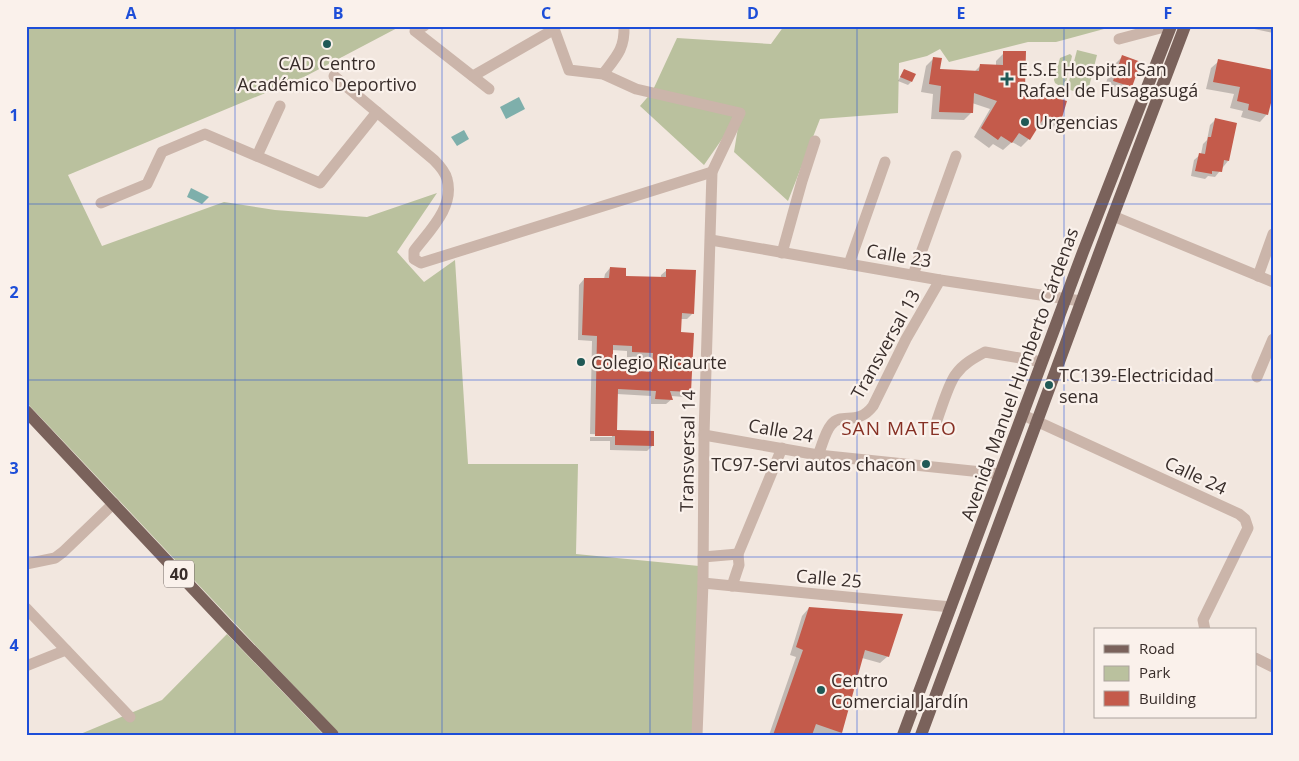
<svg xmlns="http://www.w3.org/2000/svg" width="1299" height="761" font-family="'Open Sans',sans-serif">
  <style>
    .green { fill: #bac19e }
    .water { fill: #7eafab }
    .shadow { fill: #0003; fill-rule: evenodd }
    .building { fill: #c45b4b; fill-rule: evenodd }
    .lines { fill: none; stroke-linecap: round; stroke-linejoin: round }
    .minor { stroke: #cbb5aa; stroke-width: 11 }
    .major { stroke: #7a625b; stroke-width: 12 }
    .grid { fill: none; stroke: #1d4ed8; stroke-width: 1; stroke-opacity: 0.55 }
    .poi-dot { fill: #205956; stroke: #faf1eb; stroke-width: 2 }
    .labels { text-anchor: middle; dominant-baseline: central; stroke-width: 4.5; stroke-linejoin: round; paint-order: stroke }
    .shield { fill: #faf1eb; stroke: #726864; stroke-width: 1 }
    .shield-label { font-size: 16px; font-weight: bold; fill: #382d2a }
    .poi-label { font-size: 18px; fill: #382d2a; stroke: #faf1eb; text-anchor: start }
    .street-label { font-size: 18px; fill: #382d2a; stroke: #faf1eb }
    .neighbourhood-label { font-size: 19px; letter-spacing: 1px; fill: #863024; stroke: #faf1eb }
    .neatline { fill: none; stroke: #1d4ed8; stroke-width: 2 }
    .grid-label { font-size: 16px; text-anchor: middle; font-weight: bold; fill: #1d4ed8 }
  </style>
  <rect width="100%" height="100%" fill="#f2e7df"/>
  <!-- green -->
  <g class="green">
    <path d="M26 26H401L306 76 68 175 102 246 224 202 275 210 367 217 437 193 397 252 424 282 455 260 468 464H578L576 554 699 566 693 735H341C235 625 132 513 26 402Z"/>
    <polygon points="784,26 1115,26 1056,42 1028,42 949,62 940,49 927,56 899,63 898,113 820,119 788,201 734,152 739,121 736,119 704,165 640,106 652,92 677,38 771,44"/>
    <polygon points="1077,50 1097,55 1087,95 1067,89"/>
    <polygon points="1070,54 1072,56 1065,87 1063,88 1055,83 1054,80 1060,58"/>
    <polygon points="227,634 324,735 78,735 162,700"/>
  </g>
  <!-- water -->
  <g class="water">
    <polygon points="519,97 525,109 506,119 500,107"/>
    <polygon points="464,130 469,139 457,146 451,137"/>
    <polygon points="191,188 209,197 202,204 187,197"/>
  </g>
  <!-- shadow -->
  <g class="shadow">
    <polygon points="1133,26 1144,26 1133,29"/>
    <polygon points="1240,26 1273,26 1273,33"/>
    <polygon points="1004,53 1024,89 1060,120 1052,128 1038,124 1029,139 1021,147 1012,142 1003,150 993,144 989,148 974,137 990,109 972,103 972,112 964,120 931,119 933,94 921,92 926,66 934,58 938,70 974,72 981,65 996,66 996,61"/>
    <polygon points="1123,56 1140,62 1131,87 1120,98 1103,92 1111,68"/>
    <polygon points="1219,61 1273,71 1273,100 1270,100 1267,114 1260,122 1241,117 1243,111 1230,108 1234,94 1206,89 1211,68"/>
    <polygon points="904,70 911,82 908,85 898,81"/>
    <polygon points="1215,120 1228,161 1215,177 1208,176 1205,179 1191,176 1194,160 1201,154 1203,144 1207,140 1210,125"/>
    <path d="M610 268 624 277 661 278V275L667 270 693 313 687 319H680V333L689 392 684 397 671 396 672 399 666 404H651V396L617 394 616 431 653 445 647 451 610 450V441H590V437H612V435L590 434 592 341 578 340 579 285 584 279H604L605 274ZM612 350 627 351V357L648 358 647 373 611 370Z"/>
    <polygon points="809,608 888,656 880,663 862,658 841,733 839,735 818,735 812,733 811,735 769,735 796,657 790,655 802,616"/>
  </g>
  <!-- building -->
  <g class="building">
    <polygon points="1003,51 1026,51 1025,88 1067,101 1061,121 1045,116 1030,140 1019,133 1012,143 1001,136 998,140 981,128 997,101 974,93 973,113 939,112 941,86 929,84 933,57 942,58 940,69 979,71 980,64 1003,65"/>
    <polygon points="1122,55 1141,62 1132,87 1113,81"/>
    <polygon points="1218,59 1273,70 1273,95 1268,115 1248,110 1249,104 1237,101 1240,87 1213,82"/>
    <polygon points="904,69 916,74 912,82 900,77"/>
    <polygon points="1215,118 1237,123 1229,161 1224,160 1222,172 1212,171 1212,174 1195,171 1199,153 1205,154 1208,137 1211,137"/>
    <path d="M610 267 626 268V276L666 277V269L696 270 694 314 682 313 681 332 694 333 691 392 670 391 673 400 655 399 656 391 618 389 617 430 654 431V446L615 445V436H595L597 336 582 335 584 278H609ZM613 345 632 346V352L653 353 652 372 613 369Z"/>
    <polygon points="809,607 903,614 889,657 865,650 842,733 816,724 812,735 773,735 803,650 796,647"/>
  </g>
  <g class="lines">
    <!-- minor -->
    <g class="minor">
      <polyline points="424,26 415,31 489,89"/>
      <polyline points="553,26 569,70 603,74 636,89 740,113 712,172 704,435 703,583 697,735"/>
      <polyline points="1119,39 1168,26"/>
      <path d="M603 74C616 57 625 49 624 26"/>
      <path d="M334 76 434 160C439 165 445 171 447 179 455 207 429 231 414 251V259L421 263 712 172"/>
      <polyline points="473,76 553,30"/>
      <polyline points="257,156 280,106"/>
      <polyline points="101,203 147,184 162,152 205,134 320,183 377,112"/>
      <polyline points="1113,216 1273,282"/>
      <polyline points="711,240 940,280 1081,301"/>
      <polyline points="782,253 802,181 815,141"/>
      <polyline points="849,264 885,162"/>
      <polyline points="913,275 956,156"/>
      <polyline points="1258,276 1273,234"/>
      <polyline points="1257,377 1273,339"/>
      <polyline points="1023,415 1239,514 1245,519 1248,528 1203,620 1205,630"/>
      <path d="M935 426C940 413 948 384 956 374 963 364 974 358 985 352L1042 362"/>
      <polyline points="704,435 818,455 1001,474"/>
      <path d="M818 455C822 446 825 432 831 425 842 411 857 427 873 406L906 339 940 280"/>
      <polyline points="703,557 738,554"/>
      <polyline points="26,564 55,558 63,552 114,503"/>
      <polyline points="703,583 951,607"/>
      <polyline points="732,586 739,565 738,554 782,448"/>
      <polyline points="26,608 130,717"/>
      <polyline points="1255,658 1273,667"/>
      <polyline points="26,666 66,650"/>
    </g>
    <!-- major -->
    <g class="major">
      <polyline points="26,411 229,627 333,735"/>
      <polyline points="903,735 1083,252 1171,26"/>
      <polyline points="921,735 1113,216 1185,26"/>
    </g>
  </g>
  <!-- grid -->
  <path class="grid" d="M235 26V735M442 26V735M650 26V735M857 26V735M1064 26V735M26 204H1273M26 380H1273M26 557H1273"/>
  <!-- markers -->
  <g class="poi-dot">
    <circle cx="327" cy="44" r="5"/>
    <path d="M1004.5 71.5h5v5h5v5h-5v5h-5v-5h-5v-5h5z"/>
    <circle cx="1025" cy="122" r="5"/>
    <circle cx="581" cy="362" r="5"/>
    <circle cx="1049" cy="385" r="5"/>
    <circle cx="926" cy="464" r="5"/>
    <circle cx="821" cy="690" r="5"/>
  </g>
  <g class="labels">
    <!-- shield labels -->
    <rect class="shield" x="164" y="560.5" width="30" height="27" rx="4"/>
    <g class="shield-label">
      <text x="179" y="574">40</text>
    </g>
    <!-- poi labels -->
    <g class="poi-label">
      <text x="327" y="63" text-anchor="middle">CAD Centro<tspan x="327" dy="21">Académico Deportivo</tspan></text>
      <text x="1018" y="69">E.S.E Hospital San<tspan x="1018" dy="21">Rafael de Fusagasugá</tspan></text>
      <text x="1035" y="122">Urgencias</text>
      <text x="591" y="362">Colegio Ricaurte</text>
      <text x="1059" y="375">TC139-Electricidad<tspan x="1059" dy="21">sena</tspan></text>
      <text x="916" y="464" text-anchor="end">TC97-Servi autos chacon</text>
      <text x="831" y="680">Centro<tspan x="831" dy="21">Comercial Jardín</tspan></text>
    </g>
    <!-- street labels -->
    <g class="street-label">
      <text transform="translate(899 255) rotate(10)">Calle 23</text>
      <text transform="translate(885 344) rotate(-61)">Transversal 13</text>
      <text transform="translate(1019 374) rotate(-70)">Avenida Manuel Humberto Cárdenas</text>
      <text transform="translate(781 430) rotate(10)">Calle 24</text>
      <text transform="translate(687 451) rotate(-89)">Transversal 14</text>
      <text transform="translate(1196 475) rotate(25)">Calle 24</text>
      <text transform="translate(829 578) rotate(5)">Calle 25</text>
    </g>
    <!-- neighbourhood labels -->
    <g class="neighbourhood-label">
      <text x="899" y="428">SAN MATEO</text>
    </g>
  </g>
  <!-- border -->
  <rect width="1299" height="761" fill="none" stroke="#faf1eb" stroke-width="55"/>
  <!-- legend -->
  <rect x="1094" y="628" width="162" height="90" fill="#faf1eb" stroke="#aca39e"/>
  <rect x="1104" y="645" width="25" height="8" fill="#7a625b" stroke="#aca39e"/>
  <text x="1139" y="654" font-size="15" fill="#382d2a">Road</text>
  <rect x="1104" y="666" width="25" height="15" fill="#bac19e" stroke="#aca39e"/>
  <text x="1139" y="678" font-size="15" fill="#382d2a">Park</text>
  <rect x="1104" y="691" width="25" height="15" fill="#c45b4b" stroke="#aca39e"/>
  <text x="1139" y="704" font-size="15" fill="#382d2a">Building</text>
  <rect x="28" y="28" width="1244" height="706" class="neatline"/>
  <g class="grid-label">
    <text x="131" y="19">A</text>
    <text x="338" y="19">B</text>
    <text x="546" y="19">C</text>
    <text x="753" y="19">D</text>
    <text x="961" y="19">E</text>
    <text x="1168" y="19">F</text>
    <text x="14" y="121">1</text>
    <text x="14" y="298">2</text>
    <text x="14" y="474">3</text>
    <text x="14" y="651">4</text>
  </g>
</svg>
